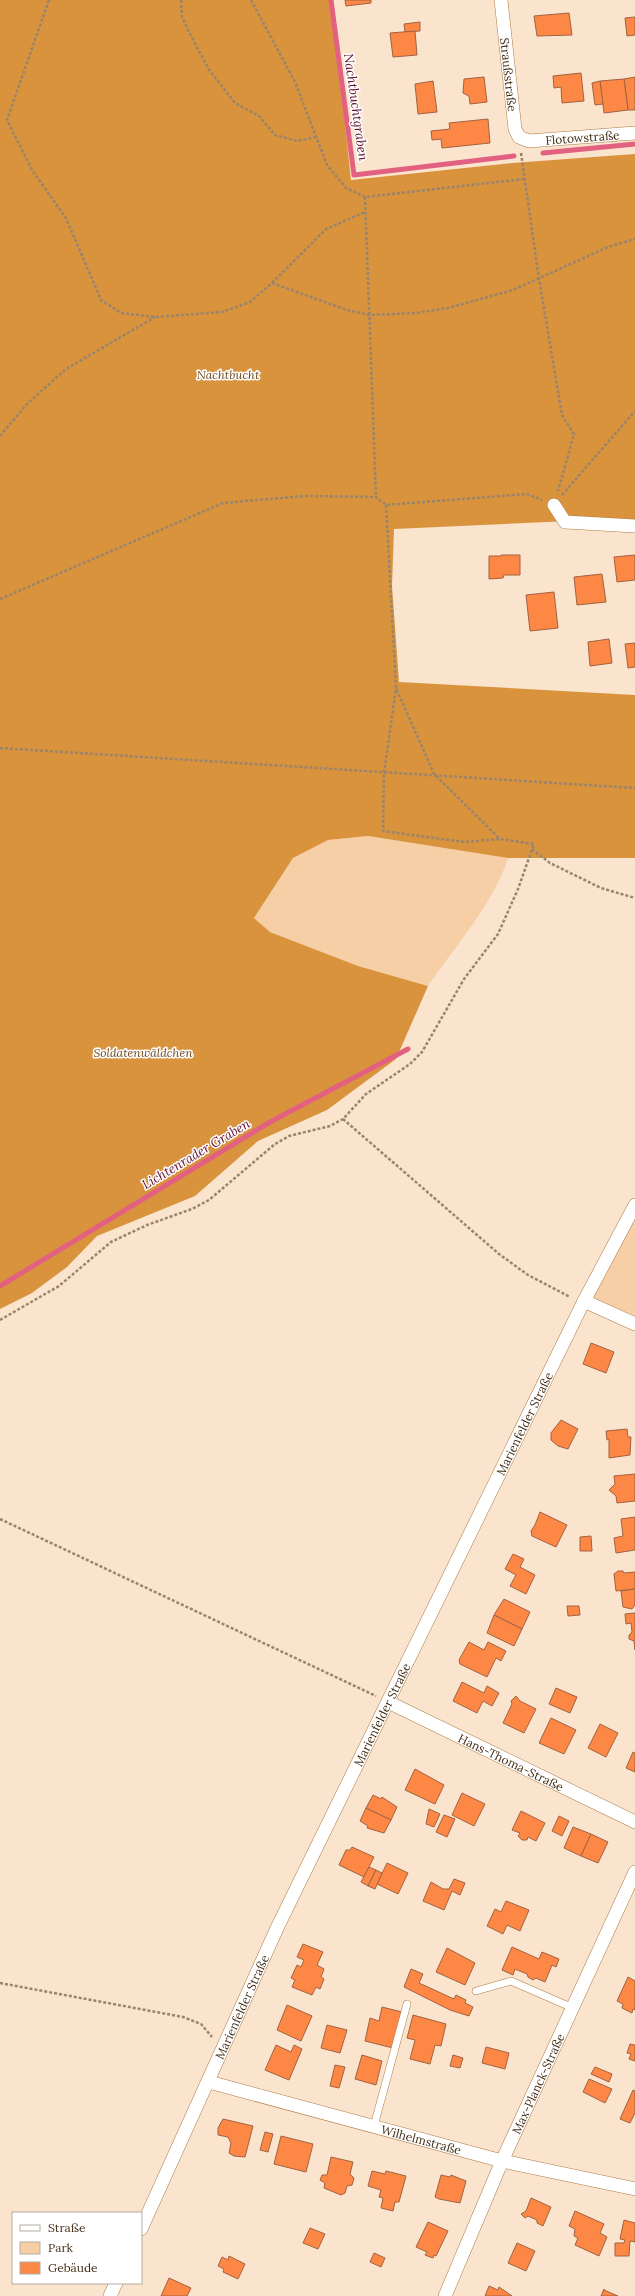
<svg xmlns="http://www.w3.org/2000/svg" width="635" height="2296" font-family="Lora,serif">
  <style>
    .green { fill: #f6cfa7 }
    .forest { fill: #d9933d }
    .lines { fill: none; stroke-linecap: round; stroke-linejoin: round }
    .stream { stroke: #e36180; stroke-width: 5 }
    .building { fill: #fd8745; stroke: #a26241 }
    .service-casing { stroke: #ae7c44; stroke-width: 8 }
    .minor-casing { stroke: #ae7c44; stroke-width: 14 }
    .path { stroke: #99846c; stroke-width: 2.5; stroke-dasharray: 3 2; stroke-linecap: butt }
    .service { stroke: #fff; stroke-width: 7 }
    .minor { stroke: #fff; stroke-width: 13 }
    .labels { text-anchor: middle; dominant-baseline: central; stroke-width: 3; stroke-linejoin: round; paint-order: stroke }
    .street-label { font-size: 12px; fill: #432e16; stroke: #fff }
    .park-label { font-size: 12px; font-style: italic; fill: #6e491d; stroke: #fff }
    .water-label { font-size: 13px; font-style: italic; fill: #64112c; stroke: #fff }
  </style>
  <rect width="100%" height="100%" fill="#fae4cd"/>
  <!-- green -->
  <g class="green">
    <path d="M368 836 508 858C495 901 454 948 428 986L358 966 270 932 254 918 293 858 328 840Z"/>
    <polygon points="632,1223 635,1223 635,1316 593,1297"/>
  </g>
  <!-- forest -->
  <polygon class="forest" points="0,0 332,0 351,180 512,163 635,154 635,521 569,521 394,529 392,586 399,682 635,695 635,858 508,858 368,836 328,840 293,858 254,918 270,932 358,966 428,986 396,1059 327,1110 258,1141 195,1196 97,1236 67,1267 32,1293 0,1309"/>
  <g class="lines">
    <!-- stream -->
    <g class="stream">
      <polyline points="331,0 354,175 514,156"/>
      <polyline points="543,153 635,144"/>
      <polyline points="0,1286 270,1122 408,1049"/>
    </g>
  </g>
  <!-- building -->
  <g class="building">
    <polygon points="345,0 371,0 371,3 346,6"/>
    <polygon points="569,13 572,35 537,36 534,16"/>
    <polygon points="635,17 635,35 627,36 625,18"/>
    <polygon points="420,22 420,31 405,32 404,24"/>
    <polygon points="415,31 417,55 393,57 390,33"/>
    <polygon points="581,73 584,101 562,103 561,87 554,88 553,76"/>
    <polygon points="484,77 487,102 470,104 469,96 463,93 464,79"/>
    <polygon points="635,77 635,110 628,110 624,79"/>
    <polygon points="624,79 628,110 604,113 600,81"/>
    <polygon points="433,81 437,112 418,114 415,84"/>
    <polygon points="600,81 603,104 595,105 592,83"/>
    <polygon points="488,119 490,143 442,148 441,139 432,140 431,131 450,129 449,123"/>
    <polygon points="501,555 520,555 520,575 504,575 503,578 489,579 489,556 501,556"/>
    <polygon points="635,555 635,580 617,582 614,557"/>
    <polygon points="602,574 606,602 577,605 574,577"/>
    <polygon points="554,592 558,628 530,631 526,595"/>
    <polygon points="609,639 612,663 590,666 588,642"/>
    <polygon points="635,643 635,667 628,668 625,644"/>
    <polygon points="591,1343 614,1352 606,1373 583,1364"/>
    <polygon points="561,1420 578,1429 568,1449 558,1446 551,1440 551,1433"/>
    <polygon points="627,1429 628,1437 631,1437 630,1455 609,1458 609,1439 607,1440 606,1431"/>
    <polygon points="635,1474 635,1501 617,1503 616,1496 609,1490 615,1484 614,1476"/>
    <polygon points="540,1512 567,1525 556,1547 532,1536 531,1531 535,1525"/>
    <polygon points="635,1517 635,1550 616,1553 614,1538 623,1536 621,1519"/>
    <polygon points="591,1536 592,1551 580,1551 580,1537"/>
    <polygon points="513,1554 524,1559 520,1567 535,1575 526,1594 510,1586 516,1575 505,1569"/>
    <polygon points="618,1571 623,1571 624,1573 635,1572 635,1589 616,1591 614,1574"/>
    <polygon points="635,1589 635,1605 632,1609 623,1607 621,1591"/>
    <polygon points="504,1599 530,1612 522,1629 494,1615"/>
    <polygon points="567,1606 579,1606 580,1615 568,1616"/>
    <polygon points="635,1613 635,1650 634,1641 629,1639 629,1635 632,1632 631,1623 626,1624 625,1614"/>
    <polygon points="494,1615 522,1629 514,1646 487,1633"/>
    <polygon points="469,1642 484,1650 488,1642 506,1651 501,1661 496,1658 487,1677 460,1664 459,1660"/>
    <polygon points="462,1682 484,1693 487,1686 499,1693 492,1706 483,1701 477,1713 453,1701"/>
    <polygon points="556,1688 577,1697 570,1713 549,1704"/>
    <polygon points="516,1696 520,1701 536,1709 524,1733 503,1723 512,1704 511,1701"/>
    <polygon points="551,1718 576,1730 564,1754 539,1743"/>
    <polygon points="600,1724 618,1733 606,1757 588,1748"/>
    <polygon points="633,1752 635,1753 635,1772 626,1768"/>
    <polygon points="415,1769 444,1785 435,1804 405,1790"/>
    <polygon points="462,1793 485,1804 474,1826 452,1815"/>
    <polygon points="373,1795 381,1799 382,1797 397,1807 391,1820 366,1808"/>
    <polygon points="366,1808 391,1820 384,1833 367,1828 368,1826 360,1821"/>
    <polygon points="429,1809 440,1814 434,1827 426,1824"/>
    <polygon points="521,1811 545,1823 536,1841 528,1837 527,1840 522,1840 518,1836 520,1833 512,1830"/>
    <polygon points="444,1815 455,1819 447,1837 436,1832"/>
    <polygon points="559,1816 569,1821 562,1836 552,1831"/>
    <polygon points="573,1827 591,1834 581,1856 564,1848"/>
    <polygon points="591,1834 608,1842 598,1863 581,1856"/>
    <polygon points="352,1847 374,1857 364,1877 339,1865 346,1850 350,1850"/>
    <polygon points="387,1863 408,1873 398,1894 377,1884"/>
    <polygon points="369,1867 376,1870 368,1886 361,1882"/>
    <polygon points="376,1870 382,1873 375,1889 368,1886"/>
    <polygon points="454,1879 465,1883 460,1895 452,1891 444,1910 423,1901 431,1882 443,1889 449,1889"/>
    <polygon points="506,1901 529,1910 520,1931 507,1925 503,1934 487,1926 495,1909 501,1912"/>
    <polygon points="303,1944 323,1952 317,1965 324,1969 321,1977 324,1979 320,1989 316,1987 312,1995 292,1987 295,1980 291,1978 297,1965 301,1967 304,1960 297,1957"/>
    <polygon points="512,1947 539,1959 542,1952 559,1959 556,1967 552,1965 545,1982 536,1978 533,1980 528,1977 527,1974 515,1969 513,1975 502,1970"/>
    <polygon points="447,1948 475,1963 465,1985 436,1972"/>
    <polygon points="411,1969 423,1974 419,1983 454,1999 456,1995 466,2000 465,2003 473,2007 469,2016 450,2010 404,1987"/>
    <polygon points="628,1977 635,1981 635,2010 633,2009 632,2013 622,2008 623,2004 617,2001"/>
    <polygon points="287,2005 312,2016 301,2041 277,2030"/>
    <polygon points="382,2007 402,2012 393,2048 365,2041 370,2018 379,2021"/>
    <polygon points="413,2015 446,2024 441,2046 435,2045 430,2064 410,2059 415,2040 407,2038"/>
    <polygon points="327,2025 347,2030 340,2053 321,2048"/>
    <polygon points="630,2044 635,2045 635,2061 629,2059 631,2054 627,2053"/>
    <polygon points="276,2045 291,2052 294,2045 302,2049 289,2080 265,2070"/>
    <polygon points="486,2047 509,2053 505,2069 482,2063"/>
    <polygon points="362,2055 382,2061 376,2085 355,2079"/>
    <polygon points="453,2055 463,2058 460,2068 450,2066"/>
    <polygon points="335,2065 345,2067 339,2088 330,2086"/>
    <polygon points="595,2067 612,2074 609,2082 591,2074"/>
    <polygon points="589,2079 612,2089 605,2103 583,2092"/>
    <polygon points="633,2090 635,2091 635,2113 630,2123 620,2119"/>
    <polygon points="223,2119 253,2126 245,2157 234,2156 229,2153 231,2143 228,2137 218,2135 218,2128"/>
    <polygon points="265,2132 273,2134 268,2152 260,2150"/>
    <polygon points="281,2136 313,2144 306,2172 274,2164"/>
    <polygon points="331,2157 353,2162 350,2174 354,2178 352,2185 347,2186 345,2193 341,2195 324,2188 325,2183 320,2180 322,2175 327,2175"/>
    <polygon points="372,2171 385,2174 386,2171 406,2176 399,2202 395,2202 393,2211 381,2208 383,2198 379,2197 381,2190 368,2186"/>
    <polygon points="441,2175 450,2177 451,2175 466,2181 460,2203 439,2199 435,2197"/>
    <polygon points="531,2198 551,2207 543,2226 537,2223 537,2220 528,2216 525,2218 521,2214 526,2211"/>
    <polygon points="575,2211 604,2224 600,2233 607,2237 599,2256 575,2245 578,2238 574,2236 575,2229 569,2226"/>
    <polygon points="624,2220 635,2223 635,2242 630,2241 629,2256 615,2256 615,2243 624,2243 625,2240 620,2239"/>
    <polygon points="428,2222 448,2231 436,2256 434,2255 433,2258 425,2255 427,2252 416,2247"/>
    <polygon points="310,2228 325,2234 318,2249 303,2243"/>
    <polygon points="517,2243 535,2251 526,2271 508,2263"/>
    <polygon points="374,2253 385,2258 381,2267 370,2262"/>
    <polygon points="229,2256 245,2264 238,2279 223,2272 224,2269 218,2266 222,2257 228,2260"/>
    <polygon points="169,2278 191,2288 187,2296 161,2296"/>
    <polygon points="489,2286 498,2290 499,2287 512,2296 485,2296"/>
    <polygon points="604,2289 604,2290 618,2296 601,2296"/>
  </g>
  <g class="lines">
    <!-- service casing -->
    <g class="service-casing">
      <g id="service">
        <polyline points="476,1991 511,1981 573,2008"/>
        <polyline points="374,2126 407,2004"/>
      </g>
    </g>
    <!-- minor casing -->
    <g class="minor-casing">
      <g id="minor">
        <path id="s1" d="M501 0 515 129 519 137 529 141 635 133"/>
        <polyline points="554,505 565,522 635,526"/>
        <polyline points="584,1301 635,1324"/>
        <path id="s2" d="M388 1702 635 1822"/>
        <path id="s3" d="M209 2082 502 2161 635 2189"/>
        <path id="s4" d="M141 2229 278 1926 583 1303 635 1205"/>
        <polyline points="110,2296 116,2283"/>
        <path id="s5" d="M445 2296 502 2161 635 1872"/>
      </g>
    </g>
    <!-- path -->
    <g class="path">
      <polyline points="49,0 7,120 32,170 66,218 101,300 121,313 156,317 222,312 250,302 272,283 326,229 365,212"/>
      <polyline points="181,0 182,17 196,46 210,71 235,103 259,116 275,135 297,141 316,137"/>
      <polyline points="251,0 295,82 327,165 346,188 365,197 524,179"/>
      <polyline points="521,153 539,279 562,415 574,434 558,491"/>
      <polyline points="365,197 376,497"/>
      <polyline points="272,283 347,310 370,315 416,313 448,308 513,290 608,247 635,239"/>
      <polyline points="0,436 27,404 66,369 155,317"/>
      <polyline points="562,495 635,411"/>
      <polyline points="386,505 396,688 434,774 500,839"/>
      <polyline points="0,599 223,503 305,496 376,497 386,505 527,494 542,500"/>
      <polyline points="0,748 635,788"/>
      <polyline points="532,849 550,863 601,888 635,898"/>
      <polyline points="343,1119 499,1254 528,1275 570,1297"/>
      <polyline points="0,1320 59,1286 111,1242 147,1225 192,1209 209,1200 275,1144 289,1136 330,1126 343,1119 366,1094 410,1064 422,1052 464,979 498,934 518,889 534,844 500,839 464,842 383,831 384,773 396,688"/>
      <polyline points="0,1519 376,1696"/>
      <polyline points="0,1983 183,2017 201,2024 212,2037"/>
    </g>
    <!-- service -->
    <use href="#service" class="service"/>
    <!-- minor -->
    <use href="#minor" class="minor"/>
  </g>
  <g class="labels">
    <!-- street labels -->
    <g class="street-label">
      <text stroke="none"><textPath href="#s1" startOffset="75">Straußstraße</textPath></text>
      <text stroke="none"><textPath href="#s1" startOffset="203">Flotowstraße</textPath></text>
      <text stroke="none"><textPath href="#s4" startOffset="892">Marienfelder Straße</textPath></text>
      <text stroke="none"><textPath href="#s4" startOffset="568">Marienfelder Straße</textPath></text>
      <text stroke="none"><textPath href="#s2" startOffset="137">Hans-Thoma-Straße</textPath></text>
      <text stroke="none"><textPath href="#s4" startOffset="244">Marienfelder Straße</textPath></text>
      <text stroke="none"><textPath href="#s5" startOffset="232">Max-Planck-Straße</textPath></text>
      <text stroke="none"><textPath href="#s3" startOffset="220">Wilhelmstraße</textPath></text>
    </g>
    <!-- park labels -->
    <g class="park-label">
      <text x="228" y="374">Nachtbucht</text>
      <text x="143" y="1052">Soldatenwäldchen</text>
    </g>
    <!-- water labels -->
    <g class="water-label">
      <text transform="translate(356 107) rotate(82)">Nachtbuchtgraben</text>
      <text transform="translate(196 1154) rotate(-31)">Lichtenrader Graben</text>
    </g>
  </g>
  <!-- legend -->
  <rect x="12" y="2212" width="130" height="72" fill="#ffffff" stroke="#b4aba2"/>
  <rect x="20" y="2225" width="20" height="6" fill="#ffffff" stroke="#b4aba2"/>
  <text x="48" y="2232" font-size="12" fill="#432e16">Straße</text>
  <rect x="20" y="2242" width="20" height="12" fill="#f6cfa7" stroke="#b4aba2"/>
  <text x="48" y="2252" font-size="12" fill="#432e16">Park</text>
  <rect x="20" y="2262" width="20" height="12" fill="#fd8745" stroke="#b4aba2"/>
  <text x="48" y="2272" font-size="12" fill="#432e16">Gebäude</text>
</svg>
